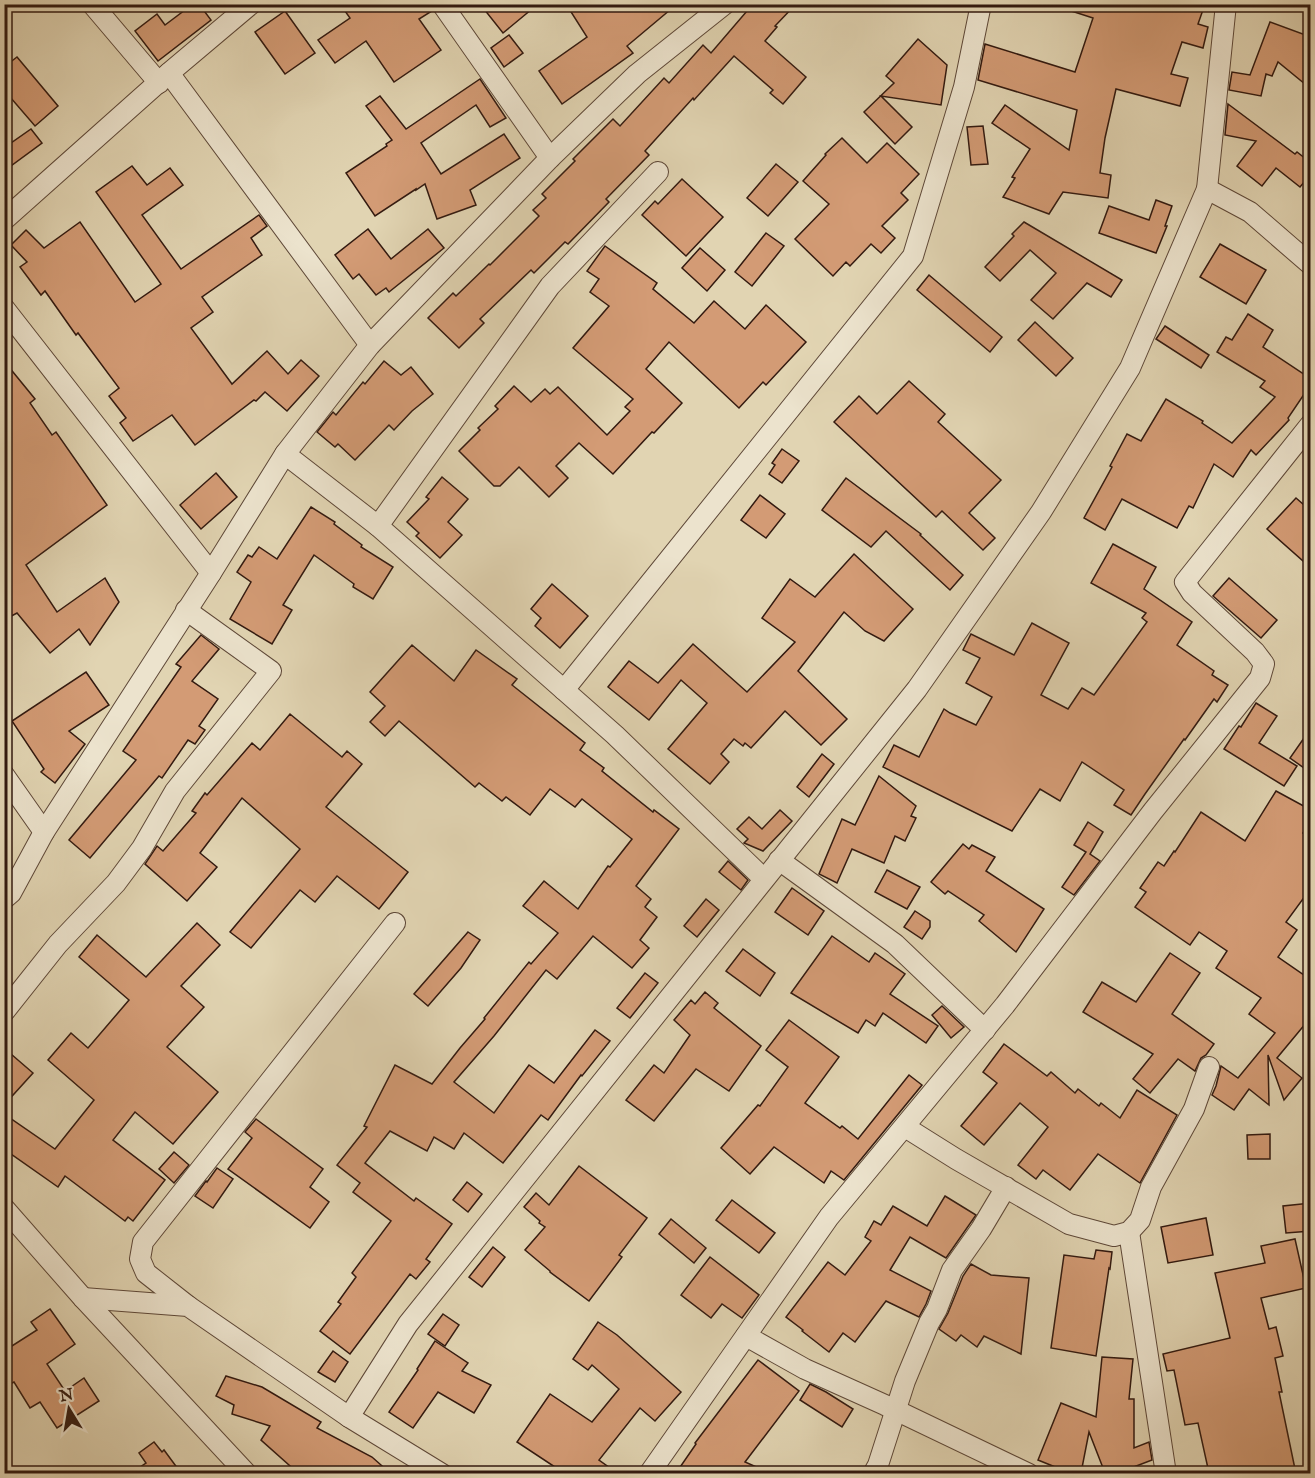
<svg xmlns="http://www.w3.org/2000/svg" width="1315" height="1478" font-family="'IM FELL English',serif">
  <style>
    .building { fill: #d39b75; stroke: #331a10; stroke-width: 1.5 }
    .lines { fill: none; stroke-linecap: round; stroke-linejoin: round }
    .minor-casing { stroke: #5e4838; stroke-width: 22 }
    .minor { stroke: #ece3cd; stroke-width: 20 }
  </style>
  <rect width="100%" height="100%" fill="#e1d4b2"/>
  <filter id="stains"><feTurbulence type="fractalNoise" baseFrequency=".00333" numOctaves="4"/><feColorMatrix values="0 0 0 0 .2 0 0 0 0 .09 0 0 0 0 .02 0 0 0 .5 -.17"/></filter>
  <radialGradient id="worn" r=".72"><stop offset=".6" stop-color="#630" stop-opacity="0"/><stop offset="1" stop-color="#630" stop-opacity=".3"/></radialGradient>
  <!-- building -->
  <g class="building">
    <polygon points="193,4 199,4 211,20 158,61 135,31 157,14 165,25"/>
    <polygon points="340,4 430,4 432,11 419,19 441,50 394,82 366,41 335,63 318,40 350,18"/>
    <polygon points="480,4 538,4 503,33"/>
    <polygon points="566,4 677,4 627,46 633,53 562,104 539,71 587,37"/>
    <polygon points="753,4 796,4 775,26 777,27 765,41 806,77 783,104 770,93 773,90 734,56 694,100 693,98 645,151 649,155 606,199 609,202 568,244 565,242 534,273 531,270 480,319 484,323 459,348 428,318 453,293 456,296 489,264 490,265 539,216 533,210 546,198 542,194 575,161 573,159 613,119 620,126 664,78 669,83 703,45 711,53"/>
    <polygon points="1063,4 1205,4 1198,24 1208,27 1203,48 1182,42 1171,74 1188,78 1180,106 1116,89 1105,138 1100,173 1111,175 1108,198 1063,192 1049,214 1003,197 1015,178 1012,177 1030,149 992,123 1005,105 1069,150 1077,110 978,80 985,44 1075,72 1093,18 1062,8"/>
    <polygon points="285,11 315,53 285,74 255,32"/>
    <polygon points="1270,22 1311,37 1311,89 1278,62 1272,76 1266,74 1261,96 1229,90 1232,72 1250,75"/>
    <polygon points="509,35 523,53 504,67 491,48"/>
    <polygon points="918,39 947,65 941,105 881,96 912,127 895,144 864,112 894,83 886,76"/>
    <polygon points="17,57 58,106 35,126 4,90 4,67"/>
    <polygon points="480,79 506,118 490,127 476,105 421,143 441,174 504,134 520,158 470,190 476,205 437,219 425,184 416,190 416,189 375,216 346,173 387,146 386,144 392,140 366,106 380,96 406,129"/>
    <polygon points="1228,104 1295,154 1297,152 1311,163 1311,174 1300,187 1276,168 1262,186 1237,166 1256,141 1225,135"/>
    <polygon points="983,126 988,164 971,165 967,127"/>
    <polygon points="31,129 42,143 4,171 4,148"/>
    <polygon points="842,138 867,163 887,143 919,174 901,193 908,200 882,226 895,238 881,253 871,244 850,266 846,262 833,276 795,239 829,204 803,181 826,155 825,154"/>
    <polygon points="776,164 798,182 768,216 747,198"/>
    <polygon points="132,166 147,185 170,168 183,185 142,215 181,269 259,215 267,226 251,238 262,255 202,297 213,312 191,328 232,384 267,351 288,374 301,360 319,376 287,411 265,392 256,401 254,400 195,445 172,415 133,441 120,423 126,418 109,396 119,388 78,333 76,335 45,291 41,295 20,267 27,262 11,245 26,230 44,248 80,222 135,302 161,284 96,192"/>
    <polygon points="682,179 723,217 686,256 642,215 655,201 658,204"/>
    <polygon points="1156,200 1172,206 1165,226 1167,226 1156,253 1099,233 1109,206 1149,220"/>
    <polygon points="1024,222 1122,280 1111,297 1087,283 1053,319 1031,300 1056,273 1030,250 1000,281 985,267 1014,236 1012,234"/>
    <polygon points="368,229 391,259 428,229 444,248 389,292 386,288 376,295 359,274 353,279 335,255"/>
    <polygon points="766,233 784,246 752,286 735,272"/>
    <polygon points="1220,244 1266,270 1246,304 1200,277"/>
    <polygon points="605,246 657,283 653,289 694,323 714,301 745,329 766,305 806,342 766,385 763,382 739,408 669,342 646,369 682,403 654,433 652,432 613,474 579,443 556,466 568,478 549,497 519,467 500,486 494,486 459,451 480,430 478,428 498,409 495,406 514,386 531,402 545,389 550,394 558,387 607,435 630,411 625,407 633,399 573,348 609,306 590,292 599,279 587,271"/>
    <polygon points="700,248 725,270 707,291 682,268"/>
    <polygon points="929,275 1002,337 990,352 917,290"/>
    <polygon points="1248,314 1273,330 1263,347 1311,379 1311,384 1288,418 1289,420 1256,455 1251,450 1233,477 1214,464 1193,508 1189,506 1177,528 1122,499 1105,530 1084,518 1112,467 1110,466 1127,434 1141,441 1166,399 1203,421 1202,423 1232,443 1275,397 1260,387 1265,381 1217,352 1226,337 1232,340"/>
    <polygon points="1035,322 1073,358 1056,376 1018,340"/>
    <polygon points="1165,326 1209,355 1201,368 1156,339"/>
    <polygon points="4,361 35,399 30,403 52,435 56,432 107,505 26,565 57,612 105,578 119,602 90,645 79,629 50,653 17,613 4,620"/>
    <polygon points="384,361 401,375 411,367 433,394 412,411 394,430 389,425 355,460 338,444 335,447 317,432 333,412 336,415 363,382 365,384"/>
    <polygon points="909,381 945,414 938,422 1001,480 969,513 995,538 983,550 942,511 936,517 834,422 859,396 877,414"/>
    <polygon points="782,449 799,461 782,483 769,474 775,465 772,463"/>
    <polygon points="216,473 237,497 201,529 180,505"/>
    <polygon points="442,477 468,499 448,522 462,535 440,558 416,536 419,533 407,522 429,499 426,497"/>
    <polygon points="846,478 921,534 920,535 963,575 950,590 886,531 871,547 822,510"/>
    <polygon points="760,495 785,514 766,538 741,520"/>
    <polygon points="1296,498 1311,511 1311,568 1267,529"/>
    <polygon points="311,507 335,522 334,524 362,545 361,547 393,567 373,599 353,587 354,584 314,555 283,605 292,610 272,644 230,619 251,582 237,572 248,555 252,557 259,547 277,559"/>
    <polygon points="1113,544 1156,567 1144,589 1192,622 1177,645 1214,671 1212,675 1228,685 1217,702 1214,699 1185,740 1184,739 1145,794 1131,815 1114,805 1124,790 1082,762 1060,801 1040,789 1012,831 883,767 894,745 919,757 944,709 950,713 976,725 992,697 966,683 980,658 963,650 971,634 1014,655 1032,623 1069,643 1041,695 1068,709 1082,688 1094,695 1147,622 1142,618 1146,613 1091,583"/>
    <polygon points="854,554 913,609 884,641 865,631 844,612 798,671 847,719 821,745 785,711 751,748 745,743 743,746 734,739 721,754 729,762 710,784 668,749 707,703 681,680 649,720 608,687 629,661 658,683 693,644 747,692 795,642 762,618 790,579 815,597"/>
    <polygon points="1229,578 1277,620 1261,638 1213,596"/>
    <polygon points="552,584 588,616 560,648 535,626 541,618 531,609"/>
    <polygon points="201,635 219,649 192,681 218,699 199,726 205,730 195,744 188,740 162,778 159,776 90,858 69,840 136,760 123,751 181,667 176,664"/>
    <polygon points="412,645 454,681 476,650 517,679 512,685 585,743 580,750 604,768 602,771 653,812 654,810 679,829 636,886 651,899 645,907 657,917 640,940 649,948 632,968 593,936 557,979 546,970 494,1036 454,1082 494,1113 529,1065 554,1083 595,1030 610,1041 582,1076 581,1075 548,1120 541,1115 503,1163 464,1133 454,1149 434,1137 427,1151 390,1131 365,1163 414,1201 416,1198 452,1224 426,1259 430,1262 416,1279 410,1274 350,1354 320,1331 341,1304 338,1302 356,1277 352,1273 391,1221 353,1192 360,1183 337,1165 367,1127 364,1126 395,1065 432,1084 460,1048 485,1019 484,1018 529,962 531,964 558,933 523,906 544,881 578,909 608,866 610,867 632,839 582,799 575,807 550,789 530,815 506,797 502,801 479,783 475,787 399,721 385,736 370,722 385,706 370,692"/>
    <polygon points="86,672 109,705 69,731 85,744 55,783 41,772 44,769 12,721"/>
    <polygon points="1256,703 1277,716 1259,743 1297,766 1284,786 1224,749 1239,726 1241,727"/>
    <polygon points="290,714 342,757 347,751 362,764 326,807 408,872 379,909 337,876 315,902 300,890 251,948 230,932 300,849 242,798 200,853 217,867 187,901 145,864 157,846 163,851 196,813 192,811 205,793 207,795 252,743 260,750"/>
    <polygon points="1311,728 1311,773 1290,758"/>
    <polygon points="822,754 834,764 809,797 797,787"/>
    <polygon points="879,776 916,806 911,816 916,818 905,841 895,836 884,863 852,849 837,883 819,874 842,819 855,825"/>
    <polygon points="1276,791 1311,810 1311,820 1303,833 1311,838 1311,888 1286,922 1297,930 1278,957 1311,980 1311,1017 1277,1058 1302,1078 1284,1100 1268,1055 1269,1105 1249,1089 1234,1110 1212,1095 1216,1086 1221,1066 1238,1078 1275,1033 1249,1014 1261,998 1216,968 1227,951 1199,932 1190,945 1135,907 1146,892 1140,888 1158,862 1164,866 1174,851 1175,852 1201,812 1245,841"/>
    <polygon points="780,810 792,821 763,851 744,843 748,839 737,829 749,817 762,829"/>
    <polygon points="1088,822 1103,832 1090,854 1100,861 1074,895 1062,887 1086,852 1074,845"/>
    <polygon points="963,844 969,849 972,845 995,857 986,871 1044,909 1016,952 979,921 984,915 948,891 945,894 931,882"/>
    <polygon points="728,861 748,880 741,890 719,872"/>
    <polygon points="887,870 920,887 907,909 875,892"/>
    <polygon points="792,888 824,911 808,935 775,912"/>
    <polygon points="706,899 719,910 697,937 684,926"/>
    <polygon points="915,911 930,921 930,927 922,939 904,927"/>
    <polygon points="197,923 220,945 181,986 204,1007 167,1047 218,1092 173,1144 135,1112 113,1140 165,1180 133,1221 128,1217 125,1221 65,1176 58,1187 4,1149 4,1114 55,1149 94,1100 48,1060 71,1033 88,1048 129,1000 79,957 97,935 146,977"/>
    <polygon points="468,932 480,940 461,968 428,1006 414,994"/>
    <polygon points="832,936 869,962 875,953 905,974 890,994 938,1026 926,1043 883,1013 875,1026 866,1020 858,1033 791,993"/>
    <polygon points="743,949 775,973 760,996 726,971"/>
    <polygon points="1170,953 1200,973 1172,1014 1214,1044 1206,1055 1201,1058 1195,1071 1178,1059 1150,1093 1133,1079 1153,1054 1083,1012 1102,982 1136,1002"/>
    <polygon points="645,973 658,983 630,1018 617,1008"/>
    <polygon points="705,992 718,1003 714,1008 761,1046 729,1091 696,1069 654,1121 626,1100 654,1065 664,1073 690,1035 674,1020 691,1000 695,1004"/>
    <polygon points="942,1006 964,1027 951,1038 932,1015"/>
    <polygon points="789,1020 839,1057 805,1103 840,1128 842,1126 858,1139 909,1075 922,1085 844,1180 831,1171 824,1183 774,1147 750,1174 721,1148 758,1105 760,1106 788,1067 766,1050"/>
    <polygon points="1004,1044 1047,1076 1051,1072 1075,1093 1078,1089 1099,1106 1101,1103 1120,1118 1137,1090 1177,1115 1140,1183 1098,1154 1070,1190 1043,1170 1036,1179 1018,1165 1048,1127 1020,1103 984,1145 961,1126 997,1083 983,1072"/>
    <polygon points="4,1048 33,1073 4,1105"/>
    <polygon points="256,1119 323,1169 310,1187 329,1202 310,1228 228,1169 252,1138 245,1132"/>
    <polygon points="1270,1134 1270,1159 1248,1159 1247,1135"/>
    <polygon points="174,1152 189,1165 174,1183 159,1169"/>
    <polygon points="579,1166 647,1218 619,1255 622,1257 589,1301 550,1272 550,1271 525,1250 545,1227 539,1223 540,1221 524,1207 536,1193 549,1205"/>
    <polygon points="217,1168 233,1179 213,1208 195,1196 206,1181 207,1182"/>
    <polygon points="467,1182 482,1194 468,1212 453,1200"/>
    <polygon points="945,1196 976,1215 946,1258 910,1237 890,1270 931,1291 926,1304 919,1317 886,1301 855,1342 843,1333 829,1352 802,1331 803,1330 786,1317 828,1262 845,1275 871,1241 865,1237 874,1221 881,1225 893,1206 927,1226"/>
    <polygon points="732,1200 775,1233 759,1253 716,1220"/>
    <polygon points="1311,1203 1311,1231 1286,1233 1283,1206"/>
    <polygon points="1206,1218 1213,1255 1168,1263 1161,1227"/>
    <polygon points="671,1219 706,1248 694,1263 659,1234"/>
    <polygon points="1295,1239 1306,1288 1261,1298 1269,1329 1276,1327 1283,1356 1275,1358 1282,1392 1279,1392 1295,1469 1270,1473 1209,1473 1198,1423 1185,1425 1174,1370 1167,1371 1163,1354 1230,1338 1215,1273 1265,1263 1261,1246"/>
    <polygon points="493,1247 505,1257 482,1287 469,1277"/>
    <polygon points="1096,1250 1112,1252 1110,1269 1109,1268 1096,1356 1051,1348 1064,1255 1094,1259"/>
    <polygon points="710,1257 759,1295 742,1318 722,1304 711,1318 681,1295"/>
    <polygon points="971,1264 991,1275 1029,1278 1021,1354 984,1336 977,1347 961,1335 956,1341 939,1329 948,1313 963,1276"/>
    <polygon points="50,1309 75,1344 47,1364 65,1391 84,1378 99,1401 57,1428 40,1402 30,1408 14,1382 4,1387 4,1351 37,1330 31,1322"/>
    <polygon points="443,1314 459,1325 445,1346 428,1334"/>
    <polygon points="598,1322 617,1335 681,1392 655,1421 640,1408 599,1460 617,1473 551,1473 555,1467 517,1442 550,1394 592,1422 619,1389 592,1365 588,1370 573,1359"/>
    <polygon points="435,1341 468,1363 462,1371 491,1385 474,1413 438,1392 413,1428 389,1412 418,1370 417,1369"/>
    <polygon points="333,1351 348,1362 335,1382 318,1372"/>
    <polygon points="1102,1357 1133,1359 1129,1399 1134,1399 1134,1448 1149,1442 1152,1460 1118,1473 1105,1473 1089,1432 1081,1473 1070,1473 1038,1460 1061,1403 1096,1417"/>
    <polygon points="758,1360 799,1391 745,1462 770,1473 676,1473 696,1444 695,1443"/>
    <polygon points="226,1376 262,1387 321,1422 317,1428 372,1457 390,1473 298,1473 261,1440 270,1426 232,1414 234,1405 216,1396"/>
    <polygon points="810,1384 826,1392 853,1409 842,1427 800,1400"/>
    <polygon points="154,1442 162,1452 164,1450 181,1473 131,1473 146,1463 139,1453"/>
  </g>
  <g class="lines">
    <!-- minor casing -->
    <g class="minor-casing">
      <g id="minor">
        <polyline points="92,4 159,83"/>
        <polyline points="442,4 550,158"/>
        <polyline points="169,73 370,345"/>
        <polyline points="1207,189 1250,212 1310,264"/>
        <polyline points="4,220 169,73 251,4"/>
        <polyline points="4,308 211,573"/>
        <polyline points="285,454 378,526 615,735 764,879"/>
        <polyline points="378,526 550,286 658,172"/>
        <polyline points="564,690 913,256 964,87 981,4"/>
        <polyline points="4,775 44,832"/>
        <polyline points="779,860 895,944 985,1030"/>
        <polyline points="4,899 11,893 44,832 211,573 285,454 370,345 550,158 637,74 725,4"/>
        <polyline points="4,1012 58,944 116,883 142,848 175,791 271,671 186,610"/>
        <polyline points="905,1127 956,1159 1069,1224 1114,1236 1129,1232 1140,1220 1151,1187 1194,1109 1209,1067"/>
        <polyline points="4,1208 83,1298 247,1474"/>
        <polyline points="1129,1232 1166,1474"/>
        <polyline points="83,1298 188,1306 349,1417 442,1474"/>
        <polyline points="188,1306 146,1273 140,1259 143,1242 395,923"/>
        <polyline points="746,1336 805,1369 885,1405 1029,1474"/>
        <polyline points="349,1417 408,1324 917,689 1041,512 1130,368 1207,189 1226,4"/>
        <polyline points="649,1474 829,1217 1005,1005 1153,811 1260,678 1264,664 1255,652 1192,593 1185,582 1310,425"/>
        <polyline points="873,1474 878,1465 905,1381 929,1323 937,1309 952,1270 981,1229 1006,1187"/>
      </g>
    </g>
    <!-- minor -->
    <use href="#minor" class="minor"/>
  </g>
  <!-- margin -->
  <rect width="1315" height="1478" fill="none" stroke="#e1d4b2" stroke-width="24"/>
  <rect x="6" y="6" width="1303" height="1466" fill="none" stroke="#331a10" stroke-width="3"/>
  <rect x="12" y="12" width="1291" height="1454" fill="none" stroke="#331a10" stroke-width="1.5"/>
  <!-- north arrow -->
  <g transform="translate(69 1409) rotate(349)" stroke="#ece3cd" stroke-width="4.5" paint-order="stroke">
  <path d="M0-4.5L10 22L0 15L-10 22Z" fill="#331a10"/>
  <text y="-9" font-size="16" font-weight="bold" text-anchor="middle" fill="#331a10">N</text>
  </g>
  <rect width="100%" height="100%" filter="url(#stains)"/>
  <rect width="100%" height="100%" fill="url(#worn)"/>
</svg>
